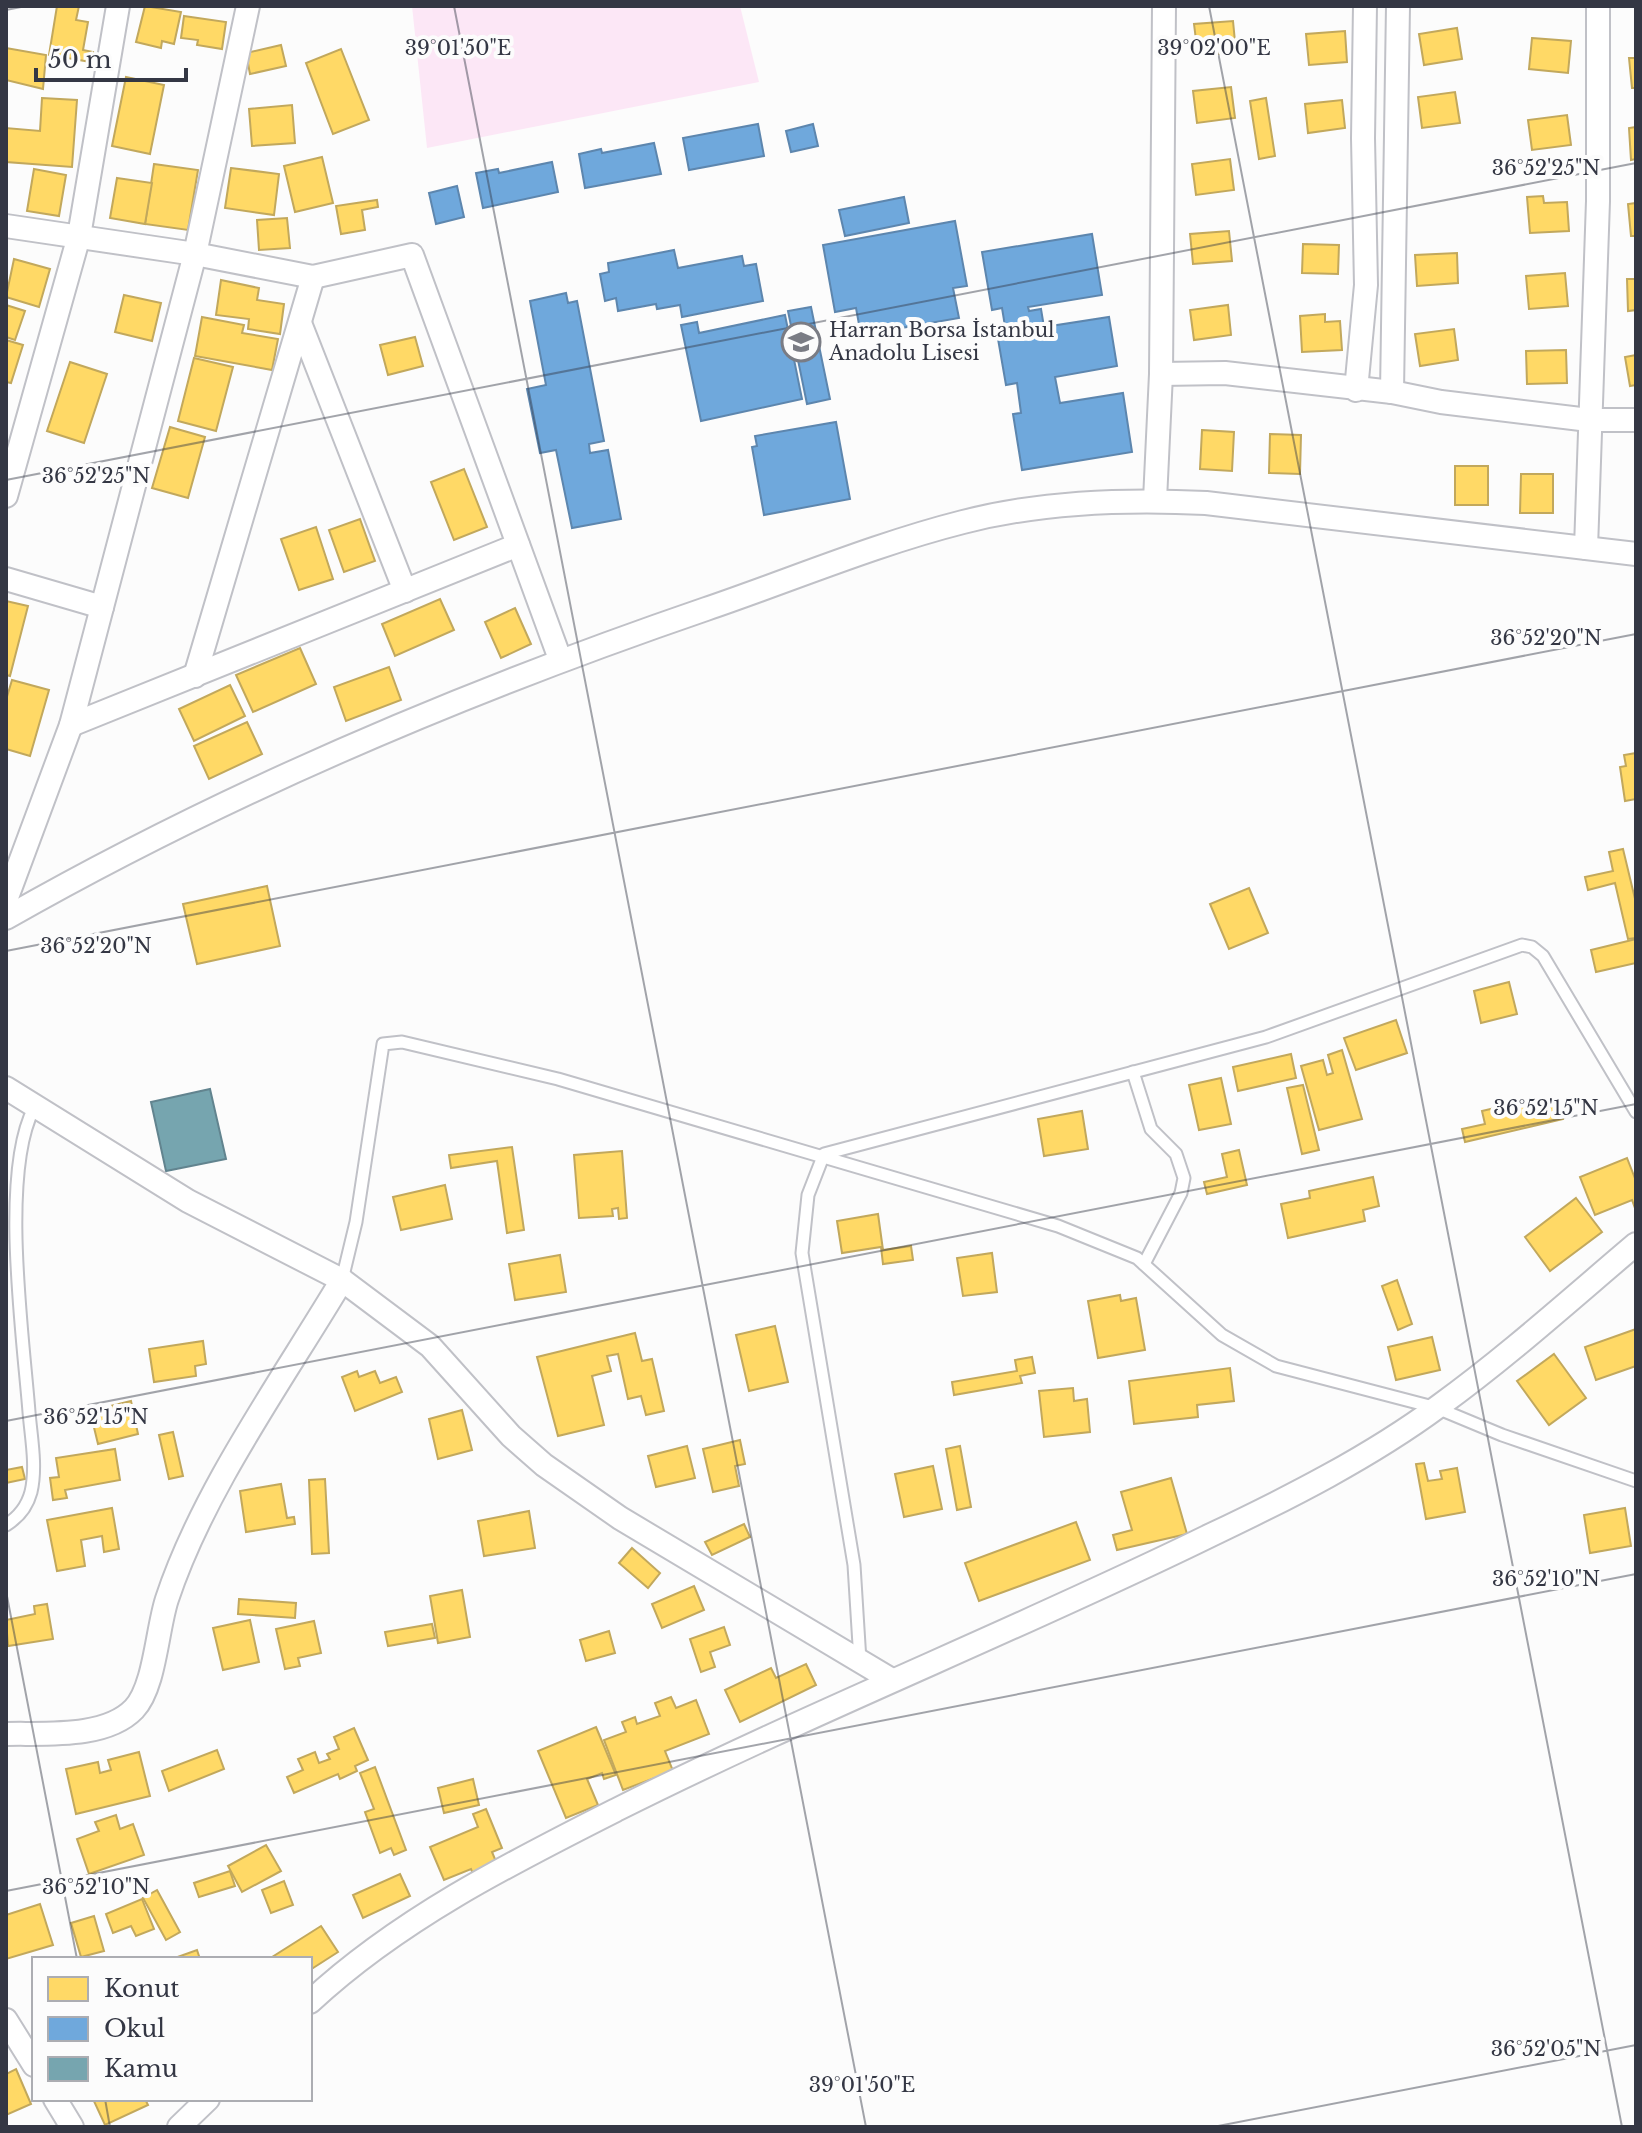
<svg xmlns="http://www.w3.org/2000/svg" width="1642" height="2133" font-family="'Libre Baskerville',serif">
  <style>
    .green { fill: #fce7f6 }
    .homes { fill: #ffd966; stroke: #c2a85c; stroke-width: 2 }
    .schools { fill: #6fa8dc; stroke: #5d86ae; stroke-width: 2 }
    .public { fill: #76a5af; stroke: #62848f; stroke-width: 2 }
    .lines { fill: none; stroke-linecap: round; stroke-linejoin: round }
    .service-casing { stroke: #c0c1c7; stroke-width: 15 }
    .minor-casing { stroke: #c0c1c7; stroke-width: 26 }
    .service { stroke: #fff; stroke-width: 11 }
    .minor { stroke: #fff; stroke-width: 22 }
    .ticks { fill: none; stroke: #343744; stroke-width: 2; stroke-opacity: 0.45 }
    .labels { text-anchor: middle; dominant-baseline: central; stroke-width: 8; stroke-linejoin: round; paint-order: stroke }
    .poi-label { font-size: 20px; fill: #343744; stroke: #fcfcfc; text-anchor: start }
    .ticks-label { font-size: 20px; text-anchor: middle; fill: #343744; stroke: #fcfcfc; stroke-width: 8; stroke-linejoin: round; paint-order: stroke }
  </style>
  <rect width="100%" height="100%" fill="#fcfcfc"/>
  <!-- green -->
  <polygon class="green" points="412,6 740,6 759,82 427,148"/>
  <!-- homes -->
  <g class="homes">
    <polygon points="57,6 79,6 76,20 88,22 83,50 93,52 91,62 49,55"/>
    <polygon points="145,6 181,12 174,44 162,41 161,48 136,42"/>
    <polygon points="184,16 226,22 222,49 197,45 198,40 181,38"/>
    <polygon points="1233,21 1236,52 1198,56 1194,24"/>
    <polygon points="1457,28 1462,59 1424,65 1419,34"/>
    <polygon points="1345,31 1347,62 1309,65 1306,34"/>
    <polygon points="1532,38 1571,41 1568,73 1529,69"/>
    <polygon points="281,45 286,66 250,74 246,53"/>
    <polygon points="6,48 46,55 43,89 6,80"/>
    <polygon points="341,49 369,120 333,134 306,63"/>
    <polygon points="1629,58 1636,58 1636,88 1632,88"/>
    <polygon points="126,77 164,85 150,154 112,146"/>
    <polygon points="1231,87 1235,118 1197,123 1193,91"/>
    <polygon points="1455,92 1460,123 1422,128 1418,97"/>
    <polygon points="42,98 77,100 72,167 6,162 6,128 40,131"/>
    <polygon points="1266,98 1275,156 1259,159 1250,101"/>
    <polygon points="1342,100 1345,128 1308,133 1305,104"/>
    <polygon points="292,105 295,143 252,146 249,109"/>
    <polygon points="1567,115 1571,145 1532,150 1528,120"/>
    <polygon points="1636,127 1636,159 1631,160 1629,128"/>
    <polygon points="322,157 333,203 295,212 284,166"/>
    <polygon points="1230,159 1234,190 1196,195 1192,164"/>
    <polygon points="154,164 198,170 188,230 145,224"/>
    <polygon points="231,168 279,174 274,215 225,208"/>
    <polygon points="34,169 66,175 59,216 27,211"/>
    <polygon points="117,178 152,183 145,224 110,218"/>
    <polygon points="1543,196 1544,203 1567,202 1569,231 1530,233 1527,197"/>
    <polygon points="377,200 378,207 362,210 365,230 341,234 336,206"/>
    <polygon points="1636,203 1636,236 1631,236 1628,204"/>
    <polygon points="287,218 290,248 259,250 257,220"/>
    <polygon points="1229,231 1232,261 1193,264 1190,234"/>
    <polygon points="1303,244 1339,245 1338,274 1302,273"/>
    <polygon points="1457,253 1458,283 1417,286 1415,255"/>
    <polygon points="14,259 50,269 39,307 6,297"/>
    <polygon points="1565,273 1568,306 1529,309 1526,276"/>
    <polygon points="1627,279 1636,279 1636,310 1628,311"/>
    <polygon points="221,280 259,288 257,300 284,304 280,334 248,329 249,319 216,315"/>
    <polygon points="124,295 161,303 152,341 115,332"/>
    <polygon points="6,305 25,311 15,340 6,337"/>
    <polygon points="1228,305 1231,335 1194,340 1190,310"/>
    <polygon points="1325,314 1325,322 1340,321 1342,350 1302,352 1300,316"/>
    <polygon points="202,317 244,325 242,333 278,339 272,370 195,356"/>
    <polygon points="1454,329 1458,360 1420,366 1415,334"/>
    <polygon points="415,337 423,366 388,375 380,345"/>
    <polygon points="6,340 23,345 11,383 6,382"/>
    <polygon points="1566,350 1567,383 1527,384 1526,351"/>
    <polygon points="1636,355 1636,385 1630,386 1625,357"/>
    <polygon points="194,358 233,367 216,431 178,421"/>
    <polygon points="70,362 107,374 84,443 47,431"/>
    <polygon points="170,427 205,437 188,498 152,488"/>
    <polygon points="1202,430 1234,432 1232,471 1200,469"/>
    <polygon points="1270,434 1301,435 1300,474 1269,473"/>
    <rect x="1455" y="466" width="33" height="39"/>
    <polygon points="464,469 487,527 454,540 431,482"/>
    <polygon points="1521,474 1553,474 1553,513 1520,513"/>
    <polygon points="360,519 375,561 344,572 329,530"/>
    <polygon points="316,527 333,579 299,590 281,539"/>
    <polygon points="440,599 454,630 395,656 382,624"/>
    <polygon points="6,601 28,606 10,676 6,675"/>
    <polygon points="515,608 531,644 501,658 485,622"/>
    <polygon points="300,648 316,684 253,712 236,675"/>
    <polygon points="389,667 401,700 346,721 334,687"/>
    <polygon points="12,680 49,690 30,756 6,749 6,700"/>
    <polygon points="230,685 245,716 194,741 179,709"/>
    <polygon points="247,722 262,754 209,779 194,746"/>
    <polygon points="1636,753 1636,799 1625,801 1620,767 1626,766 1624,755"/>
    <polygon points="1623,849 1636,903 1636,938 1628,939 1615,883 1588,890 1585,877 1613,871 1609,852"/>
    <polygon points="267,886 280,946 197,964 183,904"/>
    <polygon points="1249,888 1268,933 1229,949 1210,904"/>
    <polygon points="1636,939 1636,963 1596,972 1591,950"/>
    <polygon points="1509,982 1517,1014 1481,1023 1474,991"/>
    <polygon points="1396,1020 1407,1053 1356,1070 1344,1038"/>
    <polygon points="1342,1050 1362,1119 1319,1130 1301,1066 1323,1060 1327,1075 1333,1073 1328,1055"/>
    <polygon points="1291,1054 1296,1078 1238,1091 1233,1067"/>
    <polygon points="1221,1078 1231,1124 1199,1130 1189,1085"/>
    <polygon points="1303,1085 1319,1150 1302,1154 1287,1088"/>
    <polygon points="1558,1098 1563,1119 1465,1142 1462,1129 1485,1124 1482,1111 1499,1107 1500,1111"/>
    <polygon points="1082,1111 1088,1149 1044,1156 1038,1119"/>
    <polygon points="512,1147 524,1230 507,1233 497,1161 451,1168 449,1155"/>
    <polygon points="1239,1150 1247,1185 1207,1194 1204,1182 1227,1177 1222,1154"/>
    <polygon points="622,1151 627,1218 619,1219 618,1208 612,1209 613,1216 579,1218 574,1155"/>
    <polygon points="1627,1158 1636,1181 1636,1211 1632,1200 1595,1215 1580,1177"/>
    <polygon points="1373,1177 1379,1206 1363,1210 1365,1221 1288,1238 1281,1204 1310,1198 1309,1191"/>
    <polygon points="445,1185 452,1219 401,1230 393,1197"/>
    <polygon points="1576,1198 1602,1232 1550,1271 1525,1237"/>
    <polygon points="878,1214 883,1250 911,1246 913,1260 883,1264 881,1247 842,1253 837,1221"/>
    <polygon points="992,1253 997,1292 963,1296 957,1258"/>
    <polygon points="560,1255 566,1292 515,1300 509,1264"/>
    <polygon points="1397,1280 1412,1324 1398,1330 1382,1286"/>
    <polygon points="1120,1295 1121,1301 1136,1298 1145,1350 1098,1358 1088,1301"/>
    <polygon points="775,1326 788,1382 749,1391 736,1335"/>
    <polygon points="1636,1329 1636,1366 1596,1380 1585,1347"/>
    <polygon points="635,1333 642,1361 652,1359 664,1411 646,1415 641,1396 628,1399 618,1354 607,1356 611,1371 592,1376 604,1425 558,1436 537,1357"/>
    <polygon points="1432,1337 1440,1370 1396,1380 1388,1347"/>
    <polygon points="203,1341 206,1364 195,1366 196,1376 154,1382 149,1349"/>
    <polygon points="1554,1354 1586,1398 1549,1425 1517,1381"/>
    <polygon points="1032,1357 1035,1373 1020,1376 1022,1383 954,1395 952,1382 1017,1371 1015,1360"/>
    <polygon points="1230,1368 1234,1401 1197,1405 1198,1417 1134,1424 1129,1381"/>
    <polygon points="357,1371 359,1377 375,1371 380,1383 396,1377 402,1392 355,1411 342,1377"/>
    <polygon points="1073,1388 1074,1401 1087,1399 1090,1432 1044,1437 1039,1391"/>
    <polygon points="131,1401 138,1434 98,1444 90,1411"/>
    <polygon points="462,1410 472,1450 438,1459 429,1419"/>
    <polygon points="173,1432 183,1476 169,1479 159,1435"/>
    <polygon points="740,1440 745,1464 735,1466 739,1486 713,1492 703,1449"/>
    <polygon points="687,1446 695,1478 656,1487 648,1456"/>
    <polygon points="960,1446 971,1507 957,1510 946,1449"/>
    <polygon points="115,1449 120,1480 65,1490 67,1498 53,1500 50,1478 59,1477 56,1458"/>
    <polygon points="1424,1463 1428,1481 1442,1479 1440,1471 1457,1468 1465,1512 1426,1519 1416,1464"/>
    <polygon points="933,1466 942,1509 904,1517 895,1474"/>
    <polygon points="22,1467 25,1479 6,1483 6,1470"/>
    <polygon points="1171,1478 1187,1534 1117,1550 1113,1535 1132,1530 1121,1492"/>
    <polygon points="325,1479 329,1553 312,1554 309,1480"/>
    <polygon points="281,1484 287,1518 294,1517 295,1524 246,1532 240,1491"/>
    <polygon points="112,1508 119,1549 104,1552 102,1536 81,1540 85,1566 57,1571 47,1520"/>
    <polygon points="1625,1508 1631,1546 1590,1553 1584,1515"/>
    <polygon points="529,1511 535,1548 484,1556 478,1521"/>
    <polygon points="1076,1522 1090,1560 979,1601 965,1563"/>
    <polygon points="744,1524 750,1537 712,1555 705,1542"/>
    <polygon points="632,1548 660,1573 648,1588 619,1563"/>
    <polygon points="694,1586 704,1610 662,1628 652,1604"/>
    <polygon points="462,1590 470,1637 438,1643 430,1596"/>
    <polygon points="239,1599 296,1603 295,1618 238,1614"/>
    <polygon points="47,1604 53,1639 8,1646 6,1620 35,1614 34,1606"/>
    <polygon points="250,1620 259,1662 223,1670 213,1628"/>
    <polygon points="314,1621 321,1653 298,1658 300,1666 285,1669 276,1629"/>
    <polygon points="432,1624 435,1638 388,1646 385,1632"/>
    <polygon points="724,1627 730,1645 710,1652 715,1667 701,1672 690,1639"/>
    <polygon points="609,1631 615,1653 586,1661 580,1640"/>
    <polygon points="806,1664 816,1685 740,1722 725,1690 771,1668 776,1678"/>
    <polygon points="671,1697 676,1708 696,1700 709,1734 665,1751 673,1771 623,1790 604,1740 626,1732 622,1722 635,1717 637,1724 660,1716 655,1703"/>
    <polygon points="596,1727 616,1775 604,1779 602,1773 587,1779 598,1805 566,1818 538,1751"/>
    <polygon points="354,1728 368,1760 355,1766 357,1771 340,1779 338,1774 294,1793 287,1777 303,1770 298,1759 315,1752 319,1763 330,1759 327,1754 339,1749 334,1737"/>
    <polygon points="217,1750 224,1769 169,1791 162,1771"/>
    <polygon points="139,1752 150,1796 76,1814 66,1769 98,1762 100,1773 111,1770 108,1760"/>
    <polygon points="375,1767 406,1850 394,1855 391,1848 380,1853 365,1812 374,1809 360,1773"/>
    <polygon points="473,1779 479,1805 444,1813 438,1788"/>
    <polygon points="486,1809 502,1848 492,1852 497,1864 473,1874 471,1869 444,1880 430,1847 478,1827 473,1814"/>
    <polygon points="116,1815 120,1829 133,1824 144,1855 89,1874 77,1839 99,1831 95,1822"/>
    <polygon points="266,1845 281,1871 242,1892 228,1866"/>
    <polygon points="230,1871 235,1886 199,1897 194,1883"/>
    <polygon points="400,1874 410,1896 363,1918 353,1895"/>
    <polygon points="284,1881 293,1905 271,1913 262,1890"/>
    <polygon points="157,1890 180,1932 166,1940 143,1898"/>
    <polygon points="142,1899 154,1929 136,1936 131,1926 113,1933 106,1914"/>
    <polygon points="40,1904 53,1945 6,1959 6,1915"/>
    <polygon points="94,1916 104,1951 81,1957 71,1923"/>
    <polygon points="321,1926 338,1952 310,1970 310,1959 269,1959"/>
    <polygon points="197,1950 200,1959 172,1959"/>
    <polygon points="16,2069 31,2104 6,2115 6,2074"/>
    <polygon points="93,2099 145,2099 148,2105 105,2125"/>
  </g>
  <!-- schools -->
  <g class="schools">
    <polygon points="758,124 764,156 689,170 683,138"/>
    <polygon points="813,124 818,146 791,152 786,131"/>
    <polygon points="654,143 661,174 585,188 579,154 601,149 602,153"/>
    <polygon points="552,162 558,192 483,208 476,173 498,169 499,173"/>
    <polygon points="457,186 464,217 436,224 429,193"/>
    <polygon points="904,197 909,223 845,236 839,210"/>
    <polygon points="955,221 967,286 953,288 959,318 861,335 856,308 835,312 823,245"/>
    <polygon points="1092,234 1102,295 1028,307 1029,311 1041,309 1044,327 1109,317 1117,366 1055,377 1060,403 1123,393 1132,452 1022,470 1013,414 1021,413 1017,383 1006,385 998,339 1007,338 1002,308 992,310 982,252"/>
    <polygon points="674,250 678,268 742,256 744,266 756,264 763,301 682,317 680,305 657,309 656,304 618,311 616,298 605,301 600,274 609,272 608,263"/>
    <polygon points="566,293 568,303 577,301 604,441 589,444 590,453 608,450 621,519 572,528 556,450 540,453 527,389 546,385 530,301"/>
    <polygon points="811,307 830,399 807,404 788,311"/>
    <polygon points="785,315 802,399 701,421 681,325 697,322 699,333"/>
    <polygon points="836,422 850,499 764,515 752,447 757,446 755,436"/>
  </g>
  <!-- public -->
  <polygon class="public" points="210,1089 226,1159 166,1171 151,1102"/>
  <g class="lines">
    <!-- service casing -->
    <g class="service-casing">
      <g id="service">
        <polyline points="1133,1072 1151,1129 1176,1154 1184,1178 1181,1193 1144,1264"/>
        <polyline points="342,1280 356,1222 383,1044 402,1042 558,1079 1058,1226 1137,1258 1222,1335 1276,1366 1437,1408 1502,1435 1636,1481"/>
        <path d="M6 1525C19 1517 27 1507 31 1492 37 1466 31 1437 29 1412 23 1335 0 1173 34 1108"/>
        <polyline points="860,1661 854,1565 802,1253 808,1195 824,1154 1266,1037 1522,945 1532,947 1543,956 1636,1112"/>
      </g>
    </g>
    <!-- minor casing -->
    <g class="minor-casing">
      <g id="minor">
        <polyline points="248,6 195,254 313,277 412,255 560,659"/>
        <polyline points="6,226 195,254 71,725 6,900"/>
        <polyline points="300,323 405,591"/>
        <polyline points="1161,374 1225,373 1392,392 1441,402 1589,420 1636,420"/>
        <polyline points="1356,390 1366,285 1363,138 1365,6"/>
        <polyline points="1392,392 1398,6"/>
        <polyline points="6,496 79,236 118,6"/>
        <polyline points="1155,500 1161,374 1164,6"/>
        <polyline points="1586,548 1598,201 1598,6"/>
        <polyline points="6,579 102,607"/>
        <polyline points="195,676 313,277"/>
        <polyline points="71,725 518,545"/>
        <path d="M6 918C229 791 464 692 706 609 791 580 876 544 963 522 1040 502 1126 499 1206 503L1636 554"/>
        <polyline points="6,1088 188,1201 342,1280 430,1346 511,1436 544,1465 620,1518 890,1679"/>
        <path d="M6 1734C44 1733 105 1739 134 1709 155 1687 157 1629 167 1599 203 1490 283 1379 342 1280"/>
        <path d="M310 2002C398 1920 509 1864 616 1810 811 1712 1015 1631 1211 1535 1289 1498 1370 1457 1439 1406 1508 1356 1571 1299 1636 1244"/>
        <polyline points="6,2020 34,2065"/>
        <polyline points="55,2099 72,2127"/>
        <polyline points="179,2127 208,2099"/>
      </g>
    </g>
    <!-- service -->
    <use href="#service" class="service"/>
    <!-- minor -->
    <use href="#minor" class="minor"/>
  </g>
  <!-- ticks -->
  <path class="ticks" d="M454 6 866 2127M1209 6 1622 2127M6 10 26 6M6 480 1636 163M6 951 1636 634M6 1421 1636 1104M6 1591 77 1959M6 1891 1636 1574M105 2099 110 2127M1213 2127 1636 2045"/>
  <!-- icons -->
  <defs>
    <g id="school-ring" transform="scale(2)"><circle r="9.5" fill="#fcfcfc" stroke="#7a7c84" stroke-width="1.5"/><path d="M0-5L7-2L0 1L-7-2ZM-4 1L0 2.5L4 1V4Q0 6-4 4Z" fill="#7a7c84"/></g>
  </defs>
  <g fill-rule="evenodd">
    <use href="#school-ring" x="801" y="342"/>
  </g>
  <g class="labels">
    <!-- poi labels -->
    <g class="poi-label">
      <text x="829" y="330">Harran Borsa İstanbul<tspan x="829" dy="23">Anadolu Lisesi</tspan></text>
    </g>
  </g>
  <g class="ticks-label">
    <text x="458" y="55">39°01'50"E</text>
    <text x="1214" y="55">39°02'00"E</text>
    <text x="1546" y="175">36°52'25"N</text>
    <text x="96" y="483">36°52'25"N</text>
    <text x="1546" y="645">36°52'20"N</text>
    <text x="96" y="953">36°52'20"N</text>
    <text x="1546" y="1115">36°52'15"N</text>
    <text x="96" y="1424">36°52'15"N</text>
    <text x="1546" y="1586">36°52'10"N</text>
    <text x="96" y="1894">36°52'10"N</text>
    <text x="1546" y="2056">36°52'05"N</text>
    <text x="862" y="2092">39°01'50"E</text>
  </g>
  <!-- border -->
  <rect width="1642" height="2133" fill="none" stroke="#343744" stroke-width="16"/>
  <!-- legend -->
  <rect x="32" y="1957" width="280" height="144" fill="#fcfcfc" stroke="#acadb2" stroke-width="2"/>
  <rect x="48" y="1977" width="40" height="24" fill="#ffd966" stroke="#acadb2" stroke-width="2"/>
  <text x="104" y="1997" font-size="24" fill="#343744">Konut</text>
  <rect x="48" y="2017" width="40" height="24" fill="#6fa8dc" stroke="#acadb2" stroke-width="2"/>
  <text x="104" y="2037" font-size="24" fill="#343744">Okul</text>
  <rect x="48" y="2057" width="40" height="24" fill="#76a5af" stroke="#acadb2" stroke-width="2"/>
  <text x="104" y="2077" font-size="24" fill="#343744">Kamu</text>
  <!-- scale -->
  <path d="M36 68v12h150v-12" fill="none" stroke="#343744" stroke-width="4"/>
  <text x="48" y="68" font-size="24" fill="#343744" stroke="#fcfcfc" stroke-width="6" paint-order="stroke">50 m</text>
</svg>
